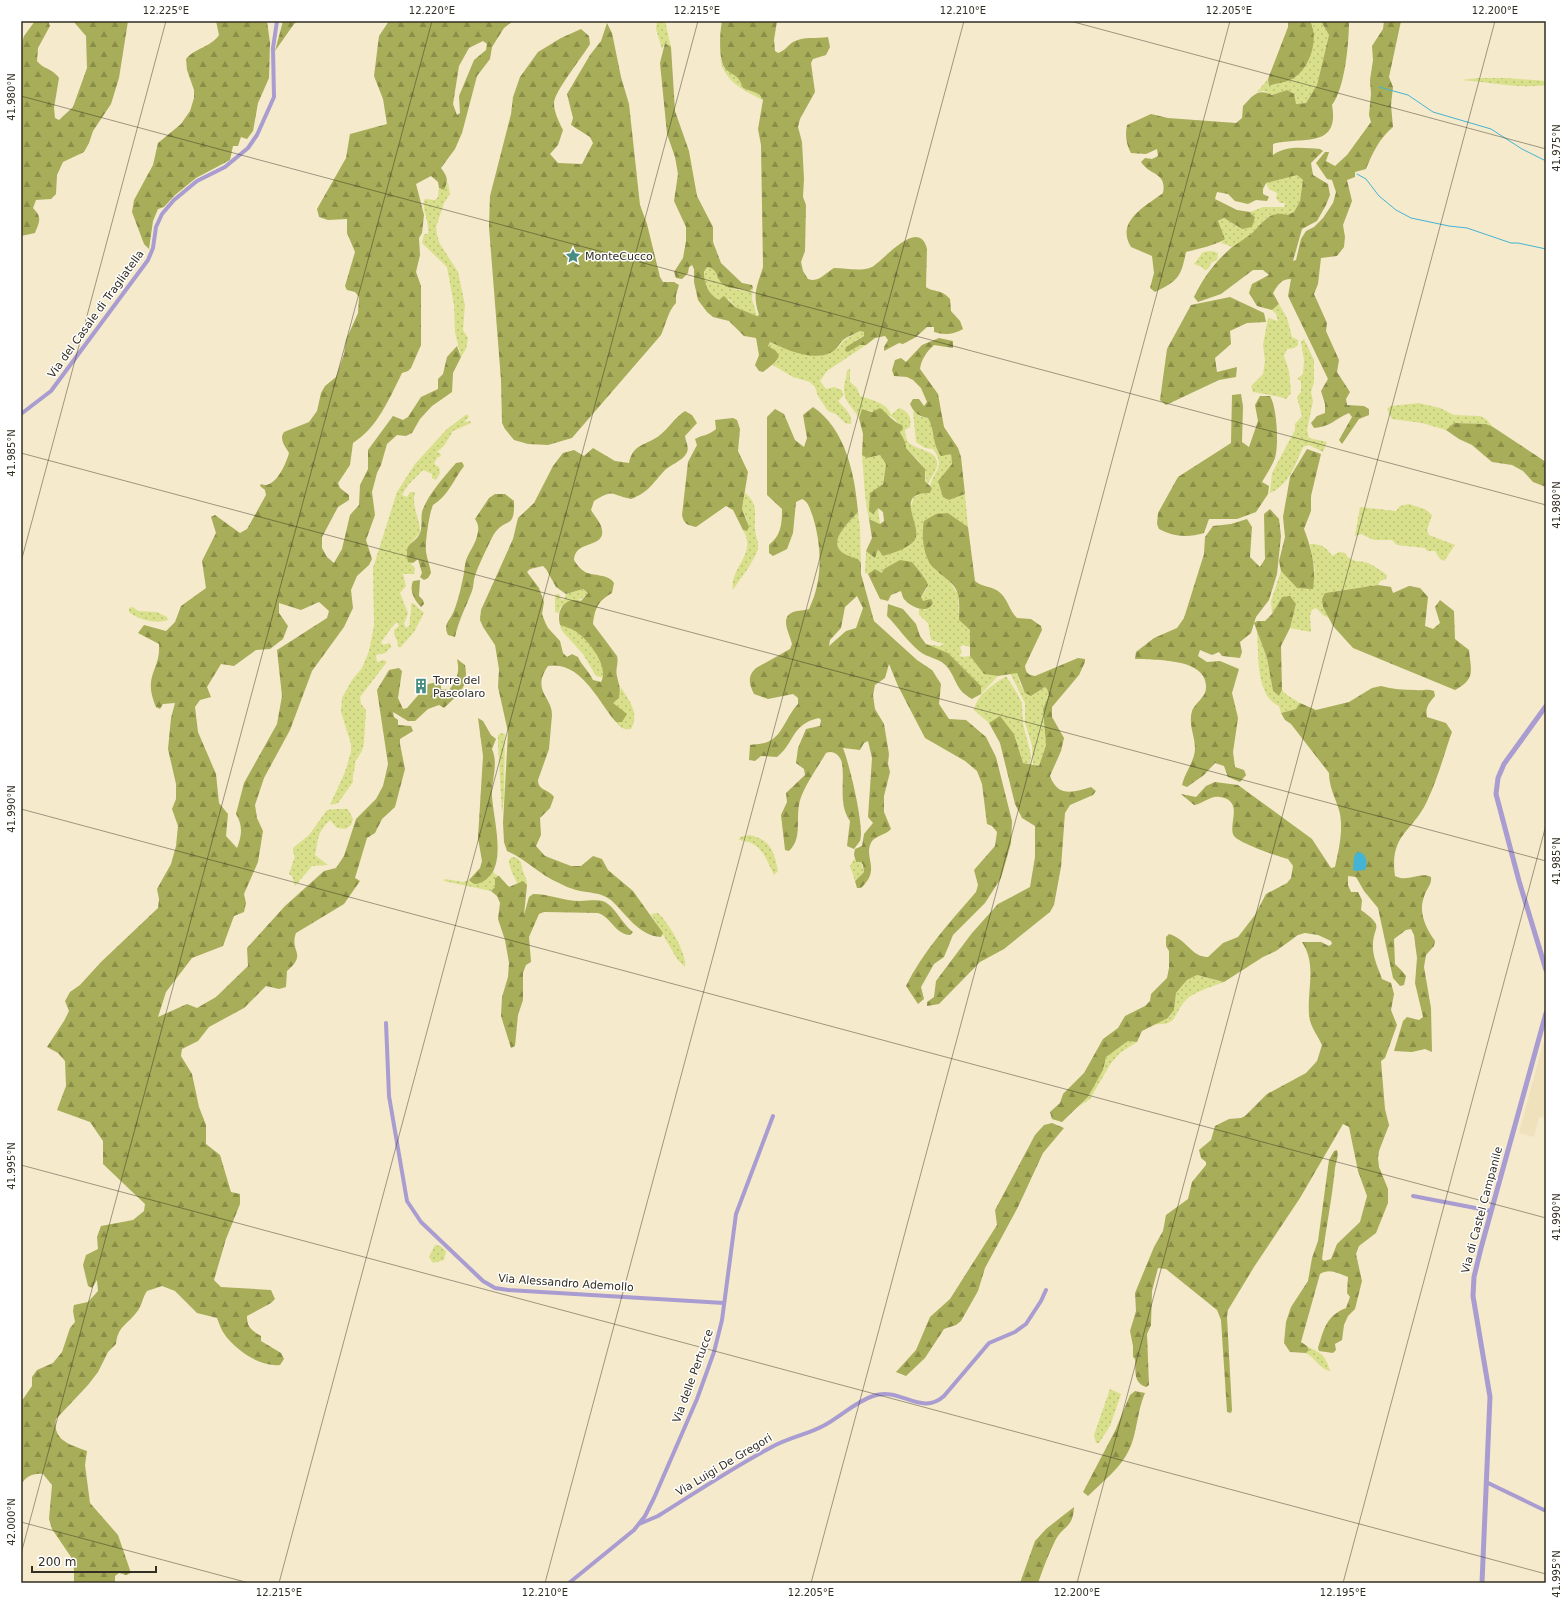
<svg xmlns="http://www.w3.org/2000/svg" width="1567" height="1604" font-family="'DejaVu Sans',sans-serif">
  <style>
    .built { fill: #efe1bb }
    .grass { fill: url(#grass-dots) }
    .forest { fill: url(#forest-firs); fill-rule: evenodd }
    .water { fill: #43b4d4 }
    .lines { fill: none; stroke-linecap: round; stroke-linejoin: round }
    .stream { stroke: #43b4d4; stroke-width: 1 }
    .minor { stroke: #a99cd0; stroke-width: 4 }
    .tertiary { stroke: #a99cd0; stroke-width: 5 }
    .ticks { fill: none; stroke: #322e22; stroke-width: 1; stroke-opacity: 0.45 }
    .labels { text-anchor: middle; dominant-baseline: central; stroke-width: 3; stroke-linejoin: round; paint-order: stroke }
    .poi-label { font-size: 11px; fill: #322e22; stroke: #fff; text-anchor: start }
    .street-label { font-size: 11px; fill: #322e22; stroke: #fff }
    .neatline { fill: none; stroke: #322e22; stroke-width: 1.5 }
    .ticks-label { font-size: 10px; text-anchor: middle; fill: #322e22 }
  </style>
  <defs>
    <pattern id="grass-dots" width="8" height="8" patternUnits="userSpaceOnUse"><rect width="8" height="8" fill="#d8e08b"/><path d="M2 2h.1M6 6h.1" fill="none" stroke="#bac078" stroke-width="1.8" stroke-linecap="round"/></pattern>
    <pattern id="forest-firs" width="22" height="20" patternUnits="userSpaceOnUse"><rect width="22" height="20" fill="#a7ad58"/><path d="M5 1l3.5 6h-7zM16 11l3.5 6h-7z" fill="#898d48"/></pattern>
  </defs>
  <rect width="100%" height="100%" fill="#f6eacc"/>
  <!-- built -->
  <polygon class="built" points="1543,1043 1546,1044 1546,1116 1539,1118 1534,1137 1519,1133"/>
  <!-- grass -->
  <g class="grass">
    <polygon points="657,21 665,21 671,47 665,43 662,49 656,29"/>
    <polygon points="1310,21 1321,21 1329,35 1317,85 1306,103 1295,104 1287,90 1272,95 1264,91 1257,92 1268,79 1269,86 1290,80 1313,27"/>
    <path d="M720 59 724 67 739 77 743 88 759 94 763 100C743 90 725 82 720 59Z"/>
    <path d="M1479 78H1506L1546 81V85C1518 89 1489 82 1461 80Z"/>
    <polygon points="1297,174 1303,180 1300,201 1294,212 1287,215 1266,218 1251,234 1233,247 1221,243 1225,239 1218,222 1224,218 1242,229 1255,217 1250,212 1263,207 1284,207 1285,203 1280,203 1276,198 1277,193 1269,189 1266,183"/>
    <path d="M448 182 450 194 444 203 436 227 437 235 440 244 458 272 465 305 463 330 468 338 466 349 461 357 455 332 454 305 447 267 422 243 424 234H428C430 221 420 206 425 199L435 200 438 197 439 188 444 190Z"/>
    <polygon points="1213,251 1218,253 1217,260 1212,262 1208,269 1204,270 1202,267 1194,264 1203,252"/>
    <path d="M707 267C716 269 718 275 721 282L733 289 749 291 753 288 752 299 757 316 735 307 729 299 719 300 710 295C706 288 701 275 707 267Z"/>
    <polygon points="1279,304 1287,318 1292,337 1298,340 1298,345 1294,348 1287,349 1284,356 1289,371 1291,393 1286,399 1276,396 1253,392 1251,386 1263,374 1265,361 1263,345 1268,318 1278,321 1276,314 1272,310"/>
    <path d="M860 331 865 332 864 336 856 340 848 352 860 345H866L827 371 820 381 826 389 834 387 842 390 843 396 838 401C844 408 853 414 851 424L845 423 836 414 828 411 818 396 815 387 810 382 793 377 771 364 777 361 768 346 770 342 780 347 838 348 843 341Z"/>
    <path d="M1304 339 1314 360V382L1311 392 1313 401 1307 430 1309 438 1327 442 1323 452 1309 445 1303 447C1295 465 1290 484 1270 493L1272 473 1295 430V424L1302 416 1297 397 1301 392V381L1297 379 1303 374 1304 360 1301 342Z"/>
    <path d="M850 369V382L857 388 860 396C871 400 888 403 891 415L899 408C908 411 912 417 910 427L905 430C905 433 906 437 907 440 913 452 941 448 937 467 935 472 931 478 928 484 924 479 927 474 924 469 921 461 911 454 906 448 903 443 901 430 898 424 893 412 874 412 862 409L859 418C854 409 843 400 844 389 844 382 847 377 847 370Z"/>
    <polygon points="1419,403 1440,408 1454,415 1480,416 1486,419 1493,427 1486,424 1454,423 1446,430 1422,423 1392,419 1387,409 1391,406"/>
    <path d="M913 411 921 417 928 418 932 423 937 451 951 454 952 464 938 481 949 500 965 494 968 527 948 513 922 529 935 570 948 579 958 594 959 620 970 630V647L963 645 960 647 962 653 959 655 962 657 970 656 984 674 998 676 981 694V686L948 653 926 644 940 646 944 644 931 640 928 623 919 615V608L926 610 921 597 927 589 924 576 919 573 912 562 882 573 875 569 868 574 865 573 866 551 875 557 878 548 914 524 910 509 914 497 932 488 930 486C934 470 946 467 933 449L925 448 916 442Z"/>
    <path d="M467 414 469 417 464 422 470 421 471 423 453 431 444 446 437 452 440 453 441 456 437 458 434 464 439 467 440 473 436 480 432 478V474L423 470 408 485 402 495 407 497 410 492H415C411 506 420 518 420 532 411 546 397 550 415 568L414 574H403L406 586 400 593 408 613 404 624 406 628 410 625C409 618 412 612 411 604L413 603 424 613 414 632 400 648 398 646 397 640 395 637 394 630 399 626 397 622C390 628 387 635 381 642L383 645 390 643 391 647 385 653 376 655 377 662 384 660 387 662 360 697 361 704 366 710 364 743 362 751 355 762C356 768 352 774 353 782L338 803 330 805 345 772 351 752V744L341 712 342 698 352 680 362 668 369 651 374 626 373 568 397 492 415 464 447 429Z"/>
    <path d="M862 455 867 458 880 455 886 464 878 508 880 524 869 519C864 498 864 477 862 455Z"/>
    <path d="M745 493C759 504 754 515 755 530 756 540 761 544 756 554 750 567 740 579 733 590 729 568 758 554 743 530L747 531V520L742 509Z"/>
    <polygon points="1409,504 1425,509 1432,515 1427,530 1429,535 1455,545 1444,561 1440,559 1435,551 1427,551 1425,548 1397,545 1392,540 1374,540 1361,534 1355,536 1360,507 1396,511 1400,506"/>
    <path d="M858 512 860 527 861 563 858 559C821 550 841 530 858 512Z"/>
    <path d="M1310 544C1320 544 1326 546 1332 556L1339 552 1345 553C1351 563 1358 560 1368 563 1375 566 1381 571 1387 575L1386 579 1380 581 1378 585 1325 593 1323 607 1329 618 1323 615 1316 608 1312 610 1310 615 1311 632 1290 628 1296 604 1282 597 1272 614 1271 601 1281 571 1297 588 1315 571Z"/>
    <path d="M583 589 588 593C578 605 572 596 560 608L559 613 555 612V597L556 594H559L561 599 564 600 566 594Z"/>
    <path d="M133 607 138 611 157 612 167 617 168 620C157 624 138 620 129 612V608Z"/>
    <path d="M560 625C565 627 571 628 575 631 589 640 605 661 604 678L596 676 583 654 562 631Z"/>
    <path d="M1257 631 1267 658 1273 691 1279 696 1282 690 1287 695 1300 703 1296 709 1281 713 1279 706C1255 696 1259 652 1257 631Z"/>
    <path d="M1010 673H1017C1019 682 1022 692 1031 696L1045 687 1047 689 1049 695 1043 709 1046 745 1039 766 1033 765 1032 745 1025 723V703Z"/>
    <path d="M1006 676 1017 693 1022 703 1023 724 1031 755 1030 764 1023 763 1014 734 1000 717 989 723 974 710C977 694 993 685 1006 676Z"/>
    <path d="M621 687C629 701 640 713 631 729 624 730 620 728 616 722H622L613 703 619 698Z"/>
    <polygon points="501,733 505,734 504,798 502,813 498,744 498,735"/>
    <path d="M334 809H348L353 819 351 825 346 829 337 828 330 820C316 834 319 838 315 855L328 865 312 866 295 886 292 876 289 874 295 856 293 852V848L309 835 327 810Z"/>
    <path d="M749 835C770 839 774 851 778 871L774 875C765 856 761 842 739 840L740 837Z"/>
    <path d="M512 857 517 858 521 862C521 870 527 877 527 885L523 882 517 883C514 876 509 868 509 860Z"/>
    <polygon points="854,859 856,862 861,862 864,872 855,881 850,866"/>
    <polygon points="493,871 495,874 499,876 495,878 495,887 491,891 444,881 445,879 463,882 469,880 472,884 489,878"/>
    <path d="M658 913C668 922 687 953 685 967L677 959 651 914Z"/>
    <path d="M1197 975 1224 982C1212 987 1194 991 1185 1001 1172 1016 1178 1026 1153 1024L1169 1018 1174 1010 1176 993 1187 980Z"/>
    <polygon points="1128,1041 1137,1042 1120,1053 1111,1063 1090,1099 1078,1107 1088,1097 1103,1070 1106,1057"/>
    <polygon points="435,1245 440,1246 446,1251 444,1260 433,1263 429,1257"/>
    <path d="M1307 1346C1321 1354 1325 1353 1330 1371 1321 1370 1314 1357 1306 1353L1309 1350Z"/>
    <polygon points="1110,1389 1121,1394 1110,1426 1099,1443 1096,1443 1094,1435"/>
  </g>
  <!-- forest -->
  <g class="forest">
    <path d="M35 21H48L50 26 38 48 37 61C44 70 51 67 59 78L54 108 55 118 59 120 73 107 87 68 86 36 73 21H128L119 78 111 104 93 131 89 143 84 152 63 162 57 175 56 194 51 199 36 200 33 208C42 217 40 221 35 233L21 236V46L24 36Z"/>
    <path d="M216 21H267L270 43 269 78 258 103 253 131 247 139 241 137 238 146H233L230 160 196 178 175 195 164 207 158 209 153 221 149 249 144 244 132 212 134 200 153 165 158 143 181 124 190 111 194 98V90L187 70 186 59C195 48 211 47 219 35Z"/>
    <polygon points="283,21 298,21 294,24 275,51"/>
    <path d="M389 21H513L504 28 492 47 490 59 477 76 462 133 455 149 441 168C447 176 449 180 444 190L439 188 438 182 431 176 416 184 424 215 422 233 419 238 420 255 416 272 421 286V345L411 368 408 371 402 373C389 399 378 427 353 443L350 465 338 483 340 488 349 495V500L338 507 322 537V548L327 557 334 563 342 549 350 515 359 505 360 485 368 469V450L393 416 403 420 408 417 421 397 438 389V379L443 374 447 357 457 346 461 357 453 373 452 392 432 406 420 419 412 433 406 436 397 435 387 444 381 465 377 473 372 492 375 515 366 540 372 559 369 565 357 576 351 590 353 608 344 627 312 671 290 730 264 778 255 805 257 818 263 831 258 862 244 894 246 903 244 912 234 916 223 946 192 958 166 992 158 1017 187 1004 197 1008 216 997 248 966 247 948 285 906 324 871 336 868 344 856 356 819 376 799 383 786 388 764 377 690 389 670 399 668 402 671 398 698 403 709 407 708 428 684 438 682 441 685V689L449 690C457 679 460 673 457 659L465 665C469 687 460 693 444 708L439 705 428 709 415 721H408L393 712 394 717 398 720V725L411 726 413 731 400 739V744L405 769 395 807 382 819 375 833 367 838 355 878 360 881 344 904 296 933C289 952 308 953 287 971L286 987 279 989 266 986 244 1008 209 1027 198 1041 182 1049 181 1056 192 1074 199 1107 206 1125V1144L220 1155 231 1192 240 1194V1204L226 1239 214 1280 221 1287 271 1290 275 1299 271 1303 247 1316C247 1327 251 1330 261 1336V1341L281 1353 284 1359 280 1365C260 1367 237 1351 225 1335 221 1330 219 1323 217 1318L197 1313 175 1291 162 1286 147 1291C142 1298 142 1307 136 1313 126 1326 118 1326 116 1344L108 1352 98 1372 88 1385 56 1419C52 1441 71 1445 87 1451L85 1465 90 1503 118 1535 131 1573 126 1575 119 1573 115 1576V1583H74V1570L71 1557 52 1529 49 1519 52 1485 43 1474C33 1473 26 1476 21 1485V1402L32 1386V1377L37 1370 53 1363 62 1352 70 1328 75 1322 73 1311 74 1305 88 1302 98 1291 97 1280 92 1288 88 1286 83 1265 86 1255 98 1249 97 1237 101 1226 133 1220 144 1211 145 1204 103 1164V1141L90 1122 57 1110 66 1086 65 1061 58 1053 47 1047 64 1021 69 1011 65 1001 70 992 80 985 101 962 158 908 159 899 157 889 171 864 176 846 178 826 172 809 176 799V784L168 749 171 718 175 703 163 704 160 709 156 707C142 674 161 671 159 644L138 633 144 625 166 631 175 622 181 606 206 588 202 561 216 533 211 517 215 515 240 533 247 529 266 495 265 490 260 486 261 484C275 490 286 464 289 453 285 446 279 440 284 432L309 422 317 411 321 393 325 386 336 377 344 354 346 340 358 313 359 297 355 292 347 290 345 286 355 252 347 233V219L328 220 319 217 317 209 346 158 350 134 387 124 383 99 374 76 379 36ZM483 41 487 44 486 50 474 60 459 96 460 113 457 115 453 104 459 66 469 48ZM319 602 329 611 327 618 277 650 282 696 277 724 244 783 236 814C243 826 242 835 237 848L226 836 228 814 219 803 216 774 198 732 195 707 200 700 211 697 207 687 221 664 234 666 256 650 270 649 283 639 288 626 279 613V603L301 610Z"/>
    <path d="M722 21H777L774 40 775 51 778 53C785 51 788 45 793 42 803 36 818 39 828 37L830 47 826 55 813 59 811 63 815 92 800 119 798 127 802 142 804 179 803 197 806 205 805 251 801 262 803 271 808 279C819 283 825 273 834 268 846 268 861 272 872 267 883 261 919 216 927 249L926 287C934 293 940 288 950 299L951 311 960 321 963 329C953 335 944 335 934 332V327H927L916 337 903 344 899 343 884 351V347L888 340 885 336 875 338 866 345H860L848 352 845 351 846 347 864 336V332L860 331C855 334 848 336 843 340 839 344 837 350 830 353 812 361 787 350 770 342L768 346 776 351 779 356C776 363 769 367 763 372L759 371 755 365 759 355 756 338 744 336 729 321 713 317 707 312 698 300 694 282V269L692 265 689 267 688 273 682 279 676 278 674 272 683 258 686 241V227L674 201 678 174 675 157 667 134 660 63 665 43 671 47 675 111 689 151 697 196 713 227V242L721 263 742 283 752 285 753 288 749 291C741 288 731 290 724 285 716 280 719 269 707 267L704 272C704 284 708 294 719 300L724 296 735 307 757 316 759 315C752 294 757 287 763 267L761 145 758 129 763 100 759 94 743 88C737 72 734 78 725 68 718 60 720 31 722 21Z"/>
    <path d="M1288 21H1310C1320 39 1309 72 1290 80 1284 83 1276 83 1269 86L1268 79 1288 27Z"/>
    <path d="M1321 21H1349C1349 43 1345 88 1332 105 1340 150 1301 136 1273 144V155C1286 145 1304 148 1320 149L1323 151 1311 163 1313 175 1328 184 1330 195 1326 205 1317 221 1302 229 1293 261 1296 260 1301 239 1306 231 1314 227 1323 218 1333 203 1336 192 1332 180 1327 179 1316 163 1325 152H1329L1326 161 1335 166 1347 155 1371 122 1369 115 1371 94 1370 80 1373 60 1372 46 1383 29 1384 21H1401L1389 77 1393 87 1391 105 1393 127C1379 139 1373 152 1366 169L1355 172V177L1347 180 1352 201 1343 225 1345 237 1344 247 1337 256 1321 258 1318 284 1314 294 1327 323 1326 331 1339 360 1337 372 1350 392 1346 399 1347 405 1364 406 1369 409V415L1359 419 1342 444 1339 440 1352 417 1349 413C1335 419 1330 427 1314 428L1311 423 1317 416 1325 413V404L1321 391 1328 379 1288 296 1291 279C1281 279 1278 285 1273 293L1279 304 1272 310 1257 306 1249 293 1252 284 1269 275 1263 270H1253L1221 294 1198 302 1194 297C1203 278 1215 262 1231 248 1237 243 1245 239 1251 234 1262 224 1270 209 1287 215L1294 212 1300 201 1303 180 1297 175 1266 183 1263 189V194L1269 197 1267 201 1256 200 1248 204 1235 201 1228 194 1217 192 1215 199 1237 210 1250 212 1255 217 1252 227 1242 229 1224 218 1218 221 1225 239C1219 244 1195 250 1186 252 1181 277 1178 281 1155 292L1150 288 1154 273 1152 256 1131 247C1115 221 1146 206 1163 193 1167 172 1150 176 1141 162L1145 158 1152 159 1158 156 1157 149 1146 154 1131 153C1126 144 1125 135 1127 125L1151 114 1168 118 1236 123 1242 118 1243 106C1253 96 1257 88 1272 95L1287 90 1294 94 1296 104 1306 103 1317 85 1329 35Z"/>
    <path d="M607 23 612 33 621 77 629 104 640 205 647 224 660 277 663 282H674L679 285 676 295V303C668 311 666 324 661 335L572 438 548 445 528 444 514 440 505 429 502 423 501 380 489 227 490 196 511 114 513 97 520 77 538 52 561 38 581 29 589 36 590 44C583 56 554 92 554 103 554 112 559 122 563 130L558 145 550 154 558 163 582 164 593 143 590 137 571 125 573 118 567 94 590 55 601 41Z"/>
    <polygon points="1230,297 1264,313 1266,322 1247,323 1230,331 1231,344 1215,358 1217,372 1237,367 1236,377 1219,380 1166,405 1160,400 1167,349 1191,305"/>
    <path d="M939 338 953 341V348L934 345C927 351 921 360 920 369L938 394 944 427 958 448 961 457 965 494 949 500 943 497 938 481 952 464 951 454 941 456C932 445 935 429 928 418 918 416 914 413 910 404L913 399H919L924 406 927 402 921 388 913 380 907 377 894 376 892 370 895 360 901 358 906 362 922 345Z"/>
    <path d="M1241 394 1243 406 1242 442 1249 447 1258 421 1255 405 1260 396H1270C1277 407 1279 445 1275 458 1272 466 1266 475 1262 482L1269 486 1268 494 1256 512 1237 519H1209L1204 533C1188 538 1173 537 1159 529L1157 524 1158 513 1178 477 1231 443 1232 395Z"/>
    <path d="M813 407C846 429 855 476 858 512 841 530 821 550 858 559L861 563V574L874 621 917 660 932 670 941 684 939 704 949 719 966 720 986 737 996 757 1012 821 1011 843 1001 878 985 903 953 935 944 957 934 964 921 987 924 999 918 1004 906 986C923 951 951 921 976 892L978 885 974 870 995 846 997 832 992 826 987 824 982 784 977 771 965 761 925 738 898 686 889 664 885 678 875 685 873 695 875 709 884 724 889 754 888 764 890 772 884 796V812L891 829C886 835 877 835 872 841 862 857 882 869 861 888H857L855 881 864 872 863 865 861 862H856L854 854 855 849 862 846 864 834 873 823 868 817 872 758 868 741 864 743 860 750 843 748C849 763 865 827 860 841 858 844 856 846 854 849L847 846 850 821C838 804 845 782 842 763 840 755 833 750 826 753 818 767 801 790 799 805 796 822 802 839 789 851L785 850 781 815 787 802 786 793 805 775 804 769 796 763 798 748 806 729 820 726 821 720 819 718C791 724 795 743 777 757L761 756 755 761 749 760 750 745C757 744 768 744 774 738 784 730 788 714 798 704V698L793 694 768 699 754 694C749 684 747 676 756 668L790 649 792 644C790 634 779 618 793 612 798 610 804 611 809 609 823 580 822 547 813 517 810 510 809 502 802 499L796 502 793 533 787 549 773 556 769 553V545C781 535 782 525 782 509L767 495V417L775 409 784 414 795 440 804 447 807 438 803 415ZM857 596 863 608 856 628 846 631 829 646 830 640 841 628 845 607Z"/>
    <path d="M880 408C887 413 894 423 902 425L903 428 900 432 905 442 906 448 925 469V481L932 488 930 493C891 492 925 528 914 541 907 549 893 553 883 556L878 549 875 558 866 551 872 538 869 519 880 524 884 521 883 512 878 508 873 514 869 511 870 493 883 484 886 464 880 455 867 458 862 455 863 434 859 418 862 409 872 412Z"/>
    <path d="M685 411 692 415 697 423 685 436C686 443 690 448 686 454 682 461 670 465 664 471 652 484 649 492 631 499 611 495 614 488 594 501L591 510C594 515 599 521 601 526 609 550 575 538 574 560 577 565 580 569 585 572 593 576 609 574 614 583L612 593C598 601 595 608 593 624L617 656C619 663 615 669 617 676 619 686 621 687 619 698L613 703 627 714 622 722H616C599 703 581 660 548 666 531 691 552 696 552 715L549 749 538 780C538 791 549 789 554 797L550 808 540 818 541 835 536 846 545 856 571 866H581L593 856 602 859 608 870 633 891 663 933 661 937C639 936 626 914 611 900 601 892 587 893 576 890 570 888 564 886 559 883 540 875 526 859 507 851L504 842 503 823 508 732 498 687 499 669 495 645 483 627 480 620 481 610 513 539 518 518 534 503 553 466 563 453 574 450 584 456 593 448 615 461 629 463C633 443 646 446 660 435 669 428 673 419 685 411ZM543 566 546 569 556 587 566 594 583 589 588 593 581 601C564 596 556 611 560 625 565 627 570 628 575 631 588 639 610 667 601 682L593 680C589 671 582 666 578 657L572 654 567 657 563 653 560 641 548 628 545 622 542 614 544 602 539 588 527 572 530 569Z"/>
    <path d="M733 418 737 420 740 429 738 451 748 472 742 509 749 527 747 531 743 530 733 510 726 506 696 527C687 525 684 524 682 515L688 462 697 445 695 439C704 434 706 437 716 429L715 420Z"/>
    <polygon points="1454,423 1486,424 1493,427 1546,462 1546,487 1533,482 1523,471 1512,465 1492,462 1472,445 1459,439 1446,430"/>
    <path d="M1307 449 1321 454 1311 496V511L1304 529C1312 550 1316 567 1313 589L1297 588 1281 571 1279 561 1285 537 1283 517 1290 477Z"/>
    <path d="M462 462 464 466C454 479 448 496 433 505 429 514 425 542 426 552 427 559 430 566 431 573L428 578 424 580 420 577 422 573 418 559 413 563 408 562C403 541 414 546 420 533 423 526 420 515 423 509 430 492 444 477 456 463Z"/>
    <path d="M495 494H505L514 501C515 531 506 516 494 534 491 539 476 571 475 576 473 581 474 586 472 591 466 607 459 619 455 637L448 635C443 624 449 622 453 613 458 603 464 576 465 565 466 555 475 546 477 536 479 529 479 525 475 519L489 498Z"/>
    <path d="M1270 509 1279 519 1281 536 1277 574 1269 600 1256 617 1251 633 1240 642 1242 652 1240 658 1222 656 1219 652 1212 655 1200 650 1198 656 1207 662 1220 661 1239 669 1232 693 1238 718 1233 752 1235 767 1244 770 1246 775 1240 782 1228 777 1224 766 1215 763 1204 775 1187 787 1182 785C1185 772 1195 761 1195 748 1195 736 1188 724 1192 711 1195 703 1206 697 1206 688 1208 658 1156 660 1135 659L1136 652 1154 638 1177 628 1184 618 1204 554 1205 537 1213 526 1231 524 1247 519 1252 527 1250 557 1260 567 1265 559 1264 514Z"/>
    <path d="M948 513 968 527 975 581C982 587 991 586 998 591 1008 598 1009 611 1017 618L1031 619 1041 626 1042 630 1025 666C1026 673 1028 675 1035 676L1078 658 1085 659V662L1079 675 1052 707V717L1064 738 1061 751 1050 776C1058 798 1074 792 1091 787L1096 791 1093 795 1070 805 1065 813 1061 867 1054 905 1050 912 1004 949 980 962 939 1004 927 1006V1002L934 997 936 981 972 933 998 904 1030 887 1035 857V826L1022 818 1015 804 1000 743 989 723 1000 716 1014 734 1023 763 1039 766 1046 745 1043 709 1049 695 1047 689 1045 687 1031 696 1025 693 1017 673 998 676 984 674 970 656V630L959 620C959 612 960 603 958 595 956 583 944 578 936 570 923 560 921 535 924 521L936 514Z"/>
    <path d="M900 560 912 562C918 570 924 575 928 585L921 597 923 601 931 599 933 603C928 614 912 608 905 600 903 599 902 594 901 591L891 595 888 601 880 599 868 574 875 569 882 573 884 569Z"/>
    <path d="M420 580 419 596 423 600 424 604 421 607C414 600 409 590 413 581Z"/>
    <path d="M1378 585 1391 587 1393 593 1409 586 1420 588 1428 597 1425 626 1433 629 1440 623 1435 607 1440 600 1454 611 1455 639 1469 650C1471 671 1476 679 1455 690L1353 648 1333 626 1323 607 1322 599 1325 593Z"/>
    <polygon points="1290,596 1296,604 1290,628 1281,646 1282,690 1279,696 1273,691 1267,658 1254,623 1257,621 1265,621 1272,614 1282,597"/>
    <path d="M888 604 903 609 916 624 920 636 926 644 948 653 981 686V694L972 699C955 689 958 682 948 668 941 658 927 658 919 651 907 641 898 627 887 616Z"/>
    <path d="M1381 686C1392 689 1404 690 1416 690 1424 691 1426 688 1434 691L1435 696C1429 703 1425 707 1427 717L1446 723 1452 732C1444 754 1438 778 1428 799 1414 832 1389 833 1395 876 1408 883 1420 871 1431 877 1432 885 1426 889 1424 897 1418 912 1426 929 1435 941L1434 946 1426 955 1424 967 1431 1008 1432 1052 1425 1049 1412 1052 1394 1051 1403 1021 1407 1017 1419 1020 1423 1017 1415 983 1417 958 1414 935 1411 929 1406 930 1394 939 1395 964 1401 970 1406 976 1404 985 1400 986 1393 978 1378 908 1364 891 1356 877 1348 876V885L1351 892H1358L1362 900 1361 910C1387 929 1372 924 1373 948 1373 958 1379 970 1382 979L1391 983 1394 994 1391 1010 1397 1025 1385 1058 1381 1061 1385 1109 1389 1125 1379 1151 1378 1158 1379 1167 1388 1189V1203L1376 1233 1359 1246 1356 1254 1362 1281 1355 1309 1348 1316 1344 1325 1342 1340 1335 1344 1336 1350 1333 1353 1319 1351 1318 1348C1324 1329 1326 1316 1346 1308L1350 1297 1347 1293 1348 1277C1338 1273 1329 1268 1320 1274L1301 1342 1307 1346 1309 1350 1306 1353 1290 1352 1284 1343 1286 1322 1291 1307 1308 1281 1312 1258 1318 1241 1329 1160 1334 1151 1337 1150C1339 1156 1336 1162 1335 1168 1332 1199 1326 1228 1322 1259L1324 1261 1331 1259 1337 1244 1360 1222 1367 1196 1358 1171 1349 1127 1343 1124 1300 1198 1254 1267 1228 1310 1227 1317 1232 1410 1231 1413 1227 1412 1221 1320 1217 1310 1166 1269 1158 1268 1152 1291 1151 1325 1147 1334 1149 1385 1146 1387C1133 1382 1136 1372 1135 1359L1133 1357V1346L1130 1331 1136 1311 1135 1293 1154 1247 1163 1231 1166 1215 1188 1199 1192 1182 1206 1165V1162L1201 1158 1199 1150 1211 1140 1215 1126 1229 1119 1241 1118 1245 1116 1267 1094 1306 1073 1317 1061 1322 1045C1318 1036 1309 1025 1309 1014 1307 989 1317 965 1302 942H1321L1329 946 1332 944 1331 941 1318 935 1305 933 1298 935 1276 951 1263 957 1224 982 1197 975 1187 980 1176 993 1174 1010 1168 1018 1142 1031 1137 1042 1128 1041 1106 1057 1103 1070 1088 1097 1062 1122 1052 1119 1050 1112 1060 1103 1063 1094 1084 1073 1103 1039 1118 1028 1125 1016 1145 1006 1150 1001 1151 994 1167 978 1169 968V951L1166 946V937L1169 934C1187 939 1192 958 1208 957L1223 943 1238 937 1255 915 1266 894 1287 883 1291 878 1293 866 1288 859C1279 857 1239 843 1234 836 1227 825 1245 801 1220 797 1210 795 1203 804 1194 805L1181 794 1196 797 1206 786 1215 782 1238 785 1312 839 1331 868 1335 867C1339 849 1344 828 1339 810 1335 797 1329 787 1329 773L1291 724 1285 720 1281 713 1296 709 1300 703 1316 710 1349 702 1372 688Z"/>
    <path d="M478 718 483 721 491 735 496 739 492 749C499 765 491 780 492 796 493 819 509 870 482 882 476 885 473 885 469 880L480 868 482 861 478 838 483 756Z"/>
    <path d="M499 876 509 887 523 881 527 885 524 915 529 897 533 894C549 894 564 901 580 901 588 901 597 899 605 902 615 907 623 925 633 932L630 935C615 934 612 918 598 913L544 912 539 914 529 937 531 962 526 965 523 973V1000L518 1015 515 1046 511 1048 501 1016 502 997 508 977 509 963 505 940 498 919 500 903 497 896 491 891 495 887V878Z"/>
    <polygon points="1052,1123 1064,1128 1043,1153 1018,1207 985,1268 978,1291 961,1321 956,1325 944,1329 925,1358 906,1376 896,1372 916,1350 930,1317 950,1299 997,1225 995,1210 1035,1135 1044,1125"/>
    <path d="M1135 1391 1145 1393C1137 1411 1137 1434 1129 1450 1121 1468 1102 1482 1088 1496L1083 1492 1115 1431 1130 1395Z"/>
    <path d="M1074 1507C1073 1529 1063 1525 1055 1541 1048 1555 1043 1569 1038 1583H1020L1035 1541 1046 1529Z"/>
  </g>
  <!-- water -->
  <path class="water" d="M1360 852C1367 855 1368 864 1365 870L1356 871 1353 870 1354 857 1356 853Z"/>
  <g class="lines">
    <!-- stream -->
    <g class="stream">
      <polyline points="1379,87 1408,95 1433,112 1491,129 1522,149 1546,161"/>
      <polyline points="1357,174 1366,179 1379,196 1396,210 1411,218 1449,226 1467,228 1511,243 1518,243 1546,249"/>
    </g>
    <!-- minor -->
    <g class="minor">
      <polyline points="21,414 51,391 148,260 153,248 156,227 162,214 174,200 197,181 225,167 248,148 257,135 274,97 273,48 277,21"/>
      <polyline points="386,1023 389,1096 407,1201 421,1222 483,1281 495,1288 508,1290 724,1303"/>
      <polyline points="1413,1196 1491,1211"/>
      <polyline points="1486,1482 1546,1511"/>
      <path d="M639 1524 658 1516C695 1493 732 1468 770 1448 787 1438 806 1435 823 1426 840 1417 855 1402 873 1396 900 1386 921 1417 944 1396L989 1343 1015 1332 1026 1324 1041 1301 1046 1290"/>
      <polyline points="569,1583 634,1530 645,1516 654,1498 697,1399 714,1352 722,1320 736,1214 773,1116"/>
    </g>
    <!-- tertiary -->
    <g class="tertiary">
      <polyline points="1546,706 1504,764 1498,778 1496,794 1519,881 1546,970"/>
      <polyline points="1482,1583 1490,1397 1473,1296 1474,1277 1481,1248 1546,1013"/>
    </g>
  </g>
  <!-- ticks -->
  <path class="ticks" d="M1070 21 1546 149M21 96 1546 505M21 453 1546 861M21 562 166 21M21 809 1546 1218M21 1165 1546 1574M21 1522 249 1583M21 1554 432 21M279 1583 698 21M545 1583 964 21M811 1583 1230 21M1077 1583 1495 21M1343 1583 1546 825"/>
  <!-- icons -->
  <defs>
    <g id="sight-bare" transform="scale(1.2)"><path d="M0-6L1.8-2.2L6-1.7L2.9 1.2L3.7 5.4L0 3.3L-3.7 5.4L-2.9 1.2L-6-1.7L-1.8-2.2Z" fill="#488d83" stroke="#fff" stroke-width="2.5" paint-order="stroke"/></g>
    <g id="building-bare" transform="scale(1.2)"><path d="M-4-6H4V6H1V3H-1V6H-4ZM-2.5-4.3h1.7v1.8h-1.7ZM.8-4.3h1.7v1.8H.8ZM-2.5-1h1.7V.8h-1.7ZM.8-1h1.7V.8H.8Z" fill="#488d83" stroke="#fff" stroke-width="2.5" paint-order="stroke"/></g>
  </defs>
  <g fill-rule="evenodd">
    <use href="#sight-bare" x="573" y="256"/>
    <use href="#building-bare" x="421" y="686"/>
  </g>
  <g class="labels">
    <!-- poi labels -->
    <g class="poi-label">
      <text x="585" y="256">MonteCucco</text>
      <text x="433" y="680">Torre del<tspan x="433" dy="13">Pascolaro</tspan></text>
    </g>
    <!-- street labels -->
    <g class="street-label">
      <text transform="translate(96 314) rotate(-54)">Via del Casale di Tragliatella</text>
      <text transform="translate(1482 1210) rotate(-75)">Via di Castel Campanile</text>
      <text transform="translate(566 1283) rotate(4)">Via Alessandro Ademollo</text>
      <text transform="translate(693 1376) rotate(-70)">Via delle Pertucce</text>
      <text transform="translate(724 1465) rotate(-31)">Via Luigi De Gregori</text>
    </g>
  </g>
  <!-- border -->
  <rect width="1567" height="1604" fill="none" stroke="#ffffff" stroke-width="44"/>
  <!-- scale -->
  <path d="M32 1566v6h124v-6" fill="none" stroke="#322e22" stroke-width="2"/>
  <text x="38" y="1566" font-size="12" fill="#322e22" stroke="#ffffff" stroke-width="3" paint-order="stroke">200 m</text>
  <rect x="22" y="22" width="1523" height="1560" class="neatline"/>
  <g class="ticks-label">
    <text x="166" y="14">12.225°E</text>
    <text x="432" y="14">12.220°E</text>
    <text x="697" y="14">12.215°E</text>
    <text x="963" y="14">12.210°E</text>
    <text x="1229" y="14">12.205°E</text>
    <text x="1495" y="14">12.200°E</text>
    <text transform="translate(11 97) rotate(-90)" y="4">41.980°N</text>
    <text transform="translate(1556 148) rotate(-90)" y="4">41.975°N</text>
    <text transform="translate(11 453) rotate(-90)" y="4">41.985°N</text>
    <text transform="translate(1556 505) rotate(-90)" y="4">41.980°N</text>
    <text transform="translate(11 809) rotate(-90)" y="4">41.990°N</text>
    <text transform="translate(1556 861) rotate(-90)" y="4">41.985°N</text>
    <text transform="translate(11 1166) rotate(-90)" y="4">41.995°N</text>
    <text transform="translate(1556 1217) rotate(-90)" y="4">41.990°N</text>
    <text transform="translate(11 1522) rotate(-90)" y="4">42.000°N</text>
    <text transform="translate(1556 1574) rotate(-90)" y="4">41.995°N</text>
    <text x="279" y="1596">12.215°E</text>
    <text x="545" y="1596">12.210°E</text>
    <text x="811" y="1596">12.205°E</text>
    <text x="1077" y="1596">12.200°E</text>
    <text x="1343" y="1596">12.195°E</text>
  </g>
</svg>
